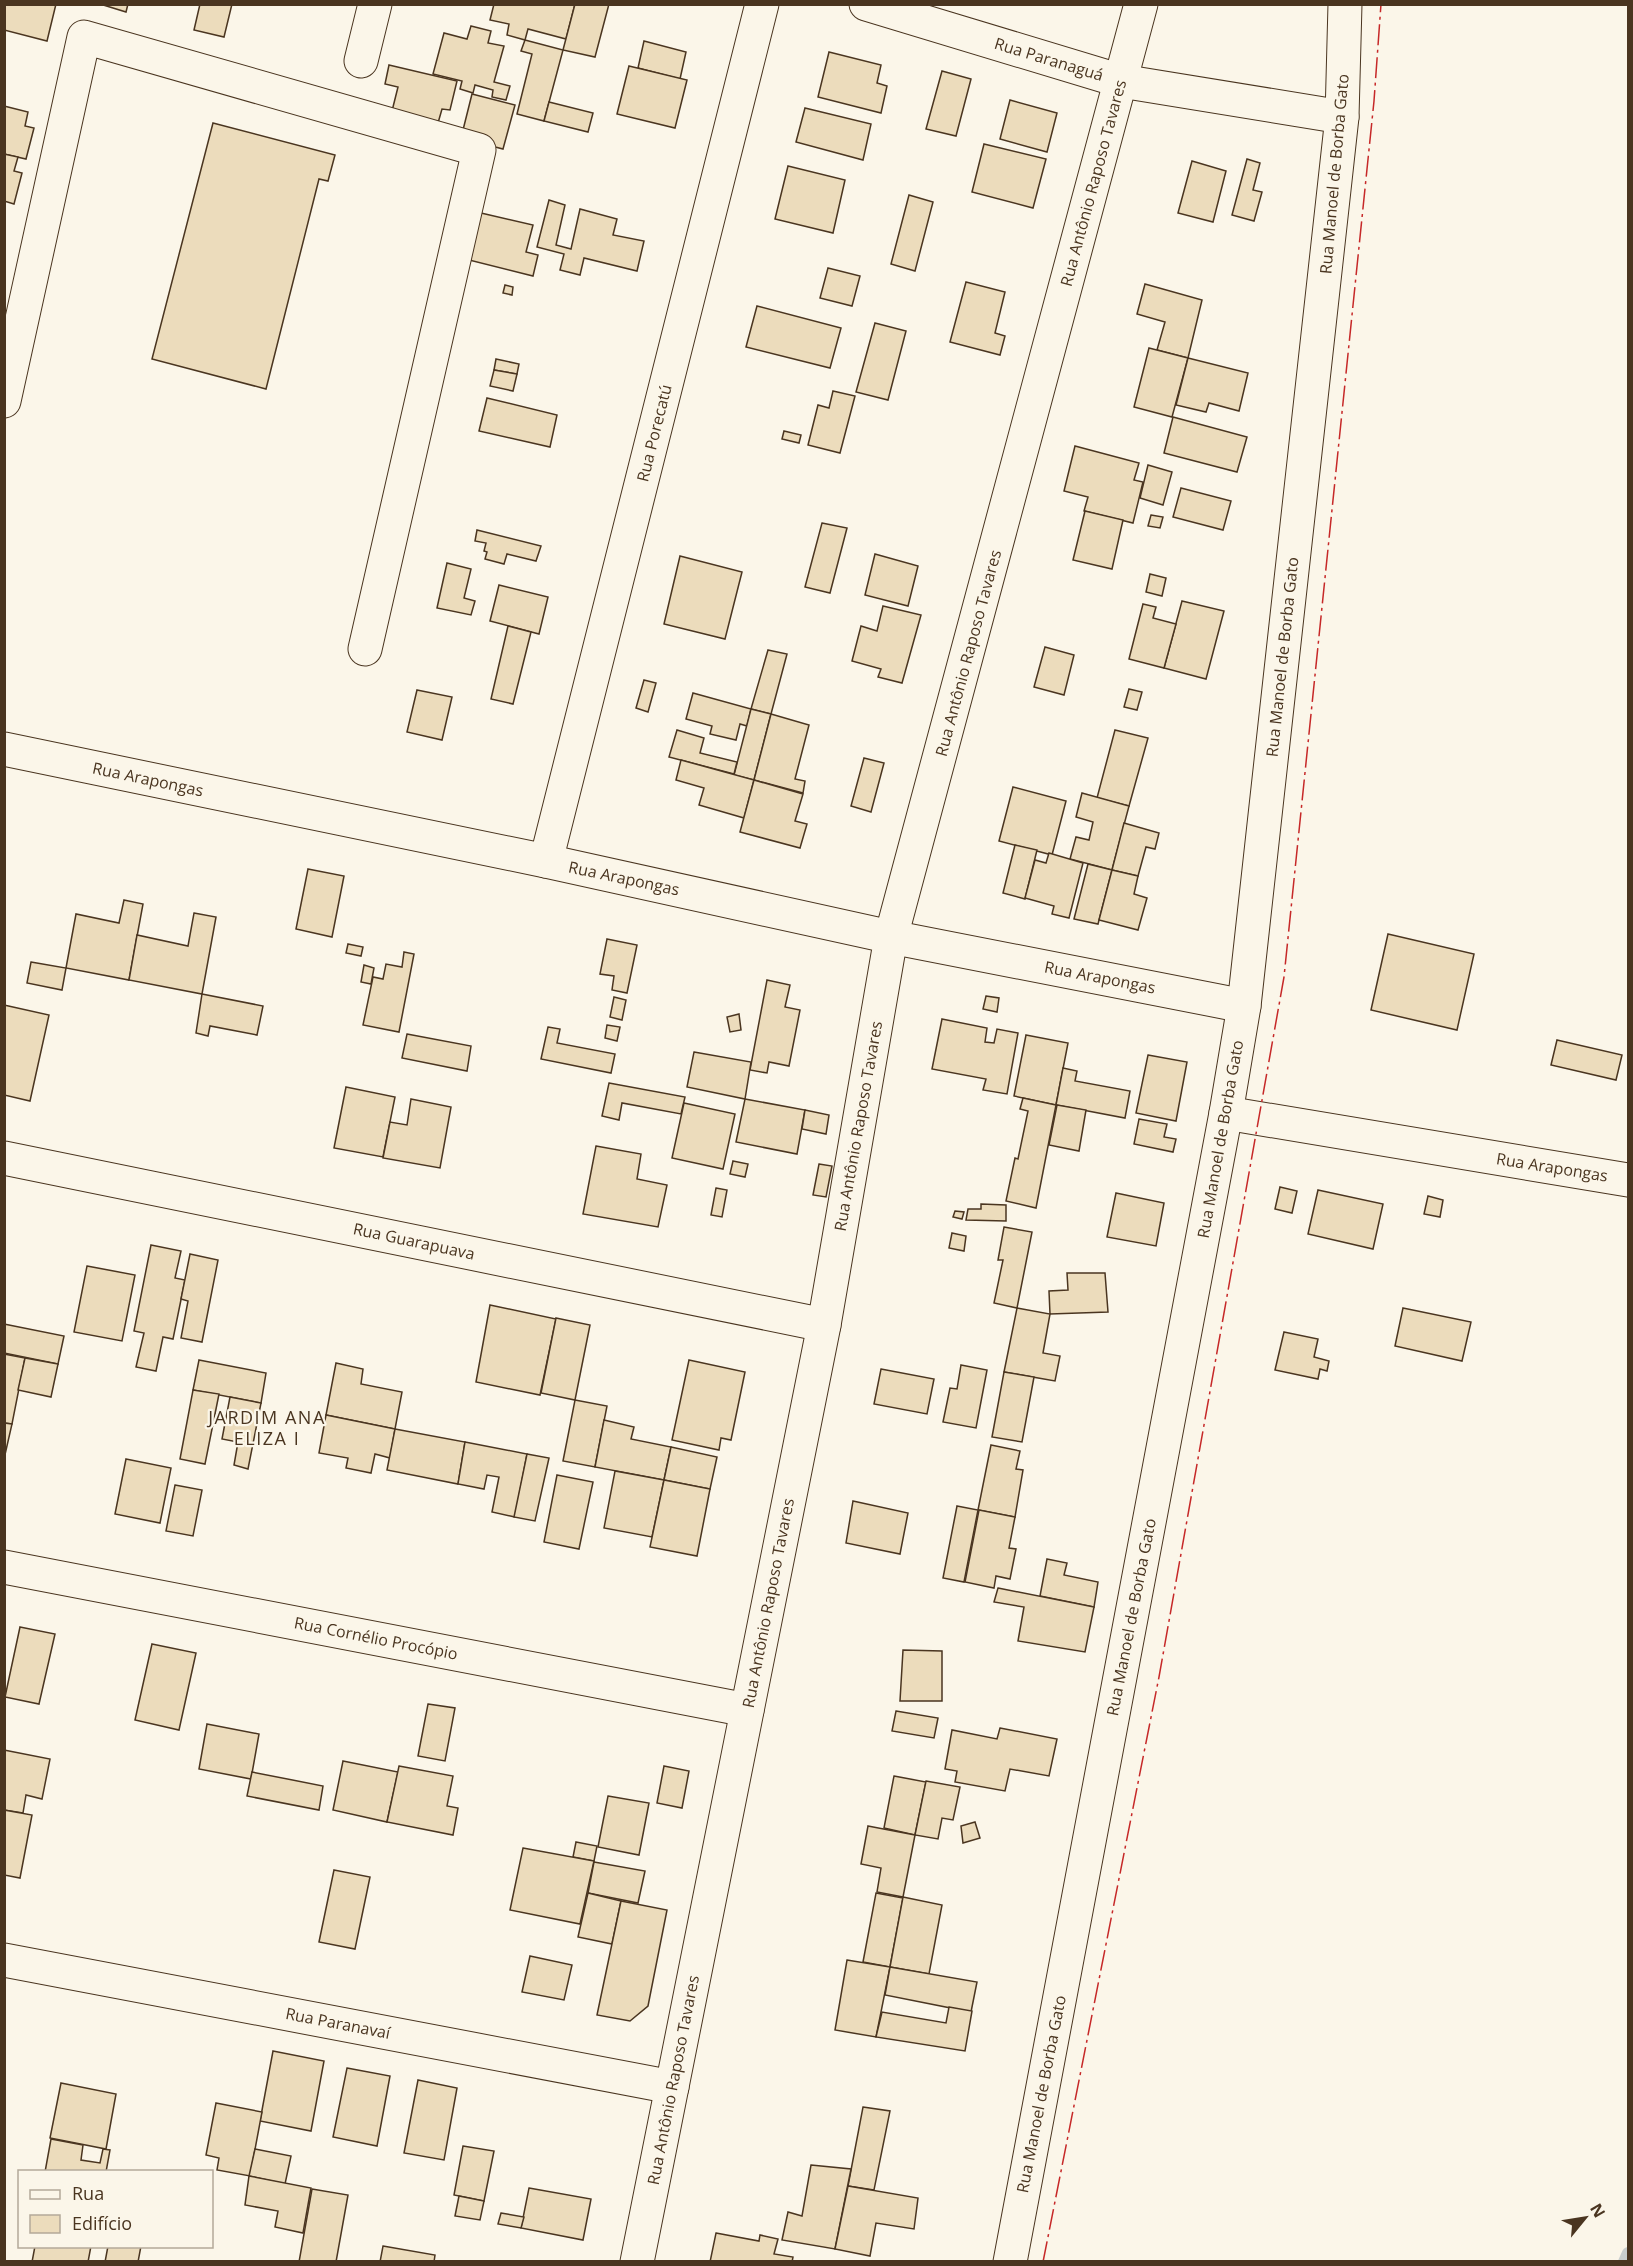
<svg xmlns="http://www.w3.org/2000/svg" width="1633" height="2266" font-family="'Open Sans',sans-serif">
  <style>
    .lines { fill: none; stroke-linecap: round; stroke-linejoin: round }
    .stream { stroke: #c9cecd; stroke-width: 12 }
    .building { fill: #ecdcbc; stroke: #4a3520; stroke-width: 1.5 }
    .street-casing { stroke: #4a3520; stroke-width: 35 }
    .street { stroke: #fbf6e9; stroke-width: 33 }
    .power { stroke: #c62828; stroke-width: 1.5; stroke-dasharray: 21 4.5 3 4.5; stroke-linecap: butt }
    .labels { text-anchor: middle; dominant-baseline: central; stroke-width: 4.5; stroke-linejoin: round; paint-order: stroke }
    .street-label { font-size: 16px; fill: #4a3520; stroke: #fbf6e9 }
    .neighbourhood-label { font-size: 18px; letter-spacing: 1.5px; fill: #4a3520; stroke: #fbf6e9 }
  </style>
  <rect width="100%" height="100%" fill="#fbf6e9"/>
  <g class="lines">
    <!-- stream -->
    <polyline class="stream" points="1624,2262 1628,2253"/>
  </g>
  <!-- building -->
  <g class="building">
    <polygon points="4,4 56,4 47,41 4,30"/>
    <polygon points="100,4 128,4 126,12"/>
    <polygon points="200,4 232,4 224,37 194,30"/>
    <polygon points="494,4 575,4 566,39 528,29 525,40 507,35 509,24 490,20"/>
    <polygon points="575,4 609,4 595,57 563,50"/>
    <polygon points="471,26 491,31 488,43 504,46 494,82 510,86 506,100 492,97 493,90 475,85 473,93 460,89 462,81 433,74 444,33 467,39"/>
    <polygon points="525,40 563,50 544,121 517,114 532,54 521,51"/>
    <polygon points="644,41 686,52 680,79 638,68"/>
    <polygon points="829,52 881,65 877,83 887,86 881,113 818,97"/>
    <polygon points="389,65 457,81 450,110 442,109 438,123 392,111 398,87 385,84"/>
    <polygon points="629,66 687,80 675,128 617,114"/>
    <polygon points="942,71 971,79 956,136 926,129"/>
    <polygon points="472,94 515,105 503,149 461,138"/>
    <polygon points="1010,100 1057,113 1047,152 1000,139"/>
    <polygon points="549,102 593,113 588,132 544,121"/>
    <polygon points="4,106 28,112 25,126 34,128 26,159 4,154"/>
    <polygon points="805,108 871,124 863,160 796,142"/>
    <polygon points="213,123 335,155 328,181 319,179 266,389 152,359"/>
    <polygon points="984,144 1046,159 1033,208 972,192"/>
    <polygon points="4,154 18,157 14,171 22,173 14,204 4,201"/>
    <polygon points="1247,159 1260,163 1253,190 1262,192 1254,221 1232,215"/>
    <polygon points="1192,161 1226,171 1213,222 1178,213"/>
    <polygon points="788,166 845,180 833,233 775,219"/>
    <polygon points="909,195 933,202 915,271 891,264"/>
    <polygon points="549,200 565,205 556,245 571,249 580,209 617,219 613,235 644,241 637,271 584,258 580,275 560,270 564,254 537,247"/>
    <polygon points="481,213 533,225 526,252 538,255 533,276 469,260"/>
    <polygon points="828,268 860,276 852,306 820,298"/>
    <polygon points="966,282 1005,292 995,333 1005,336 1000,355 950,342"/>
    <polygon points="1145,284 1202,300 1188,358 1157,350 1165,322 1137,314"/>
    <polygon points="505,285 513,287 512,295 503,293"/>
    <polygon points="757,306 841,328 830,368 746,347"/>
    <polygon points="875,323 906,331 888,400 856,392"/>
    <polygon points="1149,348 1188,358 1172,417 1134,407"/>
    <polygon points="1188,358 1248,373 1239,411 1209,403 1206,412 1176,405"/>
    <polygon points="496,359 519,364 517,374 494,370"/>
    <polygon points="494,370 517,374 513,391 490,386"/>
    <polygon points="833,391 855,396 840,453 808,445 818,405 829,408"/>
    <polygon points="487,398 557,415 550,447 479,431"/>
    <polygon points="1173,417 1247,437 1237,472 1164,453"/>
    <polygon points="784,431 801,435 799,443 782,439"/>
    <polygon points="1075,446 1139,463 1134,480 1143,482 1133,523 1084,511 1088,497 1064,491"/>
    <polygon points="1148,465 1172,472 1163,505 1140,498"/>
    <polygon points="1181,488 1231,501 1223,530 1173,517"/>
    <polygon points="1085,511 1123,520 1112,569 1073,560"/>
    <polygon points="1151,515 1163,517 1160,528 1148,526"/>
    <polygon points="822,523 847,528 830,593 805,587"/>
    <polygon points="477,530 541,546 536,561 507,554 504,564 485,559 487,552 484,551 486,543 475,541"/>
    <polygon points="875,554 918,566 908,606 865,595"/>
    <polygon points="680,556 742,572 725,639 664,624"/>
    <polygon points="447,563 471,569 464,598 475,601 471,615 437,608"/>
    <polygon points="1150,574 1166,578 1162,596 1146,592"/>
    <polygon points="499,585 548,597 539,634 490,621"/>
    <polygon points="1182,601 1224,611 1206,679 1164,668"/>
    <polygon points="1143,604 1156,607 1153,618 1176,624 1164,668 1129,659"/>
    <polygon points="883,606 921,615 902,683 878,677 881,669 852,661 861,626 877,631"/>
    <polygon points="508,626 531,632 513,704 491,699"/>
    <polygon points="1045,647 1074,655 1064,695 1034,687"/>
    <polygon points="768,650 787,654 771,714 751,709"/>
    <polygon points="644,680 656,683 648,712 636,708"/>
    <polygon points="1129,689 1142,692 1137,710 1124,707"/>
    <polygon points="417,690 452,697 442,740 407,732"/>
    <polygon points="693,693 751,709 747,726 740,724 736,740 710,734 712,726 686,719"/>
    <polygon points="751,709 771,714 754,780 734,775"/>
    <polygon points="771,714 809,725 795,779 805,781 803,793 754,780"/>
    <polygon points="677,730 704,738 700,753 737,762 734,774 669,757"/>
    <polygon points="1115,730 1148,738 1129,806 1097,798"/>
    <polygon points="864,758 884,763 871,812 851,806"/>
    <polygon points="681,760 754,780 744,818 699,805 704,788 676,780"/>
    <polygon points="754,780 803,794 795,821 807,824 800,848 740,832"/>
    <polygon points="1013,787 1066,801 1052,855 999,841"/>
    <polygon points="1082,793 1129,806 1112,870 1070,859 1076,837 1089,840 1093,822 1076,817"/>
    <polygon points="1124,823 1159,833 1155,849 1146,847 1138,876 1112,870"/>
    <polygon points="1015,845 1037,850 1025,899 1003,893"/>
    <polygon points="1049,853 1083,863 1069,918 1052,914 1054,906 1025,898 1035,860 1046,863"/>
    <polygon points="1088,864 1112,870 1098,924 1074,919"/>
    <polygon points="308,869 344,876 332,937 296,929"/>
    <polygon points="1112,870 1138,876 1134,894 1147,898 1138,930 1099,920"/>
    <polygon points="124,900 143,904 129,980 66,968 76,914 119,923"/>
    <polygon points="194,913 216,917 202,994 129,980 137,935 188,946"/>
    <polygon points="1388,934 1474,954 1457,1030 1371,1010"/>
    <polygon points="607,939 637,945 627,993 612,990 614,976 600,974"/>
    <polygon points="348,944 363,947 361,956 346,953"/>
    <polygon points="404,952 414,954 399,1032 363,1025 373,977 383,979 386,964 402,967"/>
    <polygon points="31,962 66,968 62,990 27,983"/>
    <polygon points="364,965 374,968 371,984 361,982"/>
    <polygon points="767,980 790,985 785,1007 800,1010 789,1066 769,1062 767,1073 750,1070"/>
    <polygon points="202,994 263,1006 257,1035 210,1026 208,1036 196,1033"/>
    <polygon points="986,996 999,998 997,1012 983,1009"/>
    <polygon points="614,997 626,1000 622,1020 610,1017"/>
    <polygon points="4,1005 49,1015 30,1101 4,1095"/>
    <polygon points="739,1014 741,1030 730,1032 727,1017"/>
    <polygon points="942,1019 987,1028 985,1042 994,1043 997,1029 1018,1033 1007,1094 983,1090 986,1079 932,1069"/>
    <polygon points="607,1025 620,1027 617,1041 605,1038"/>
    <polygon points="548,1027 560,1029 557,1043 615,1054 611,1073 541,1059"/>
    <polygon points="407,1034 471,1046 467,1071 402,1058"/>
    <polygon points="1026,1035 1068,1043 1056,1105 1014,1096"/>
    <polygon points="1557,1040 1622,1055 1616,1080 1551,1065"/>
    <polygon points="694,1052 751,1062 745,1099 687,1087"/>
    <polygon points="1148,1055 1187,1062 1176,1121 1136,1113"/>
    <polygon points="1063,1068 1077,1071 1075,1081 1130,1091 1125,1118 1056,1105"/>
    <polygon points="609,1083 685,1097 681,1114 622,1103 619,1120 602,1116"/>
    <polygon points="346,1087 395,1097 383,1157 334,1148"/>
    <polygon points="1023,1098 1056,1105 1036,1208 1006,1201 1015,1158 1018,1159 1028,1111 1020,1109"/>
    <polygon points="411,1099 451,1107 440,1168 383,1158 390,1122 407,1125"/>
    <polygon points="745,1099 805,1110 797,1154 736,1142"/>
    <polygon points="684,1103 735,1114 723,1169 672,1158"/>
    <polygon points="1057,1105 1086,1110 1079,1151 1049,1145"/>
    <polygon points="805,1110 829,1115 826,1134 802,1129"/>
    <polygon points="1139,1119 1167,1124 1164,1137 1176,1139 1173,1152 1134,1144"/>
    <polygon points="596,1146 641,1154 637,1179 667,1185 658,1227 583,1214"/>
    <polygon points="733,1161 748,1164 745,1177 730,1174"/>
    <polygon points="819,1164 832,1166 826,1197 813,1195"/>
    <polygon points="1280,1187 1297,1191 1292,1213 1275,1209"/>
    <polygon points="716,1188 727,1190 722,1217 711,1215"/>
    <polygon points="1318,1190 1383,1204 1373,1249 1308,1234"/>
    <polygon points="1116,1193 1164,1203 1156,1246 1107,1237"/>
    <polygon points="1428,1196 1443,1200 1440,1217 1424,1214"/>
    <polygon points="981,1204 1006,1205 1006,1221 966,1220 968,1209 981,1209"/>
    <polygon points="955,1211 964,1212 962,1219 953,1217"/>
    <polygon points="1004,1227 1032,1232 1017,1308 994,1303 1003,1260 998,1260"/>
    <polygon points="952,1233 966,1236 964,1251 949,1248"/>
    <polygon points="151,1245 181,1251 175,1278 185,1280 173,1339 163,1337 156,1371 136,1367 144,1333 134,1331"/>
    <polygon points="190,1254 218,1260 202,1342 181,1338 188,1301 181,1299"/>
    <polygon points="87,1266 135,1275 122,1341 74,1332"/>
    <polygon points="1067,1273 1105,1273 1108,1312 1050,1314 1049,1291 1068,1290"/>
    <polygon points="490,1305 556,1319 540,1395 476,1382"/>
    <polygon points="1017,1308 1050,1314 1043,1353 1060,1356 1055,1381 1004,1372"/>
    <polygon points="1403,1308 1471,1322 1462,1361 1395,1346"/>
    <polygon points="556,1318 590,1325 575,1400 541,1393"/>
    <polygon points="4,1324 64,1336 58,1364 4,1353"/>
    <polygon points="1284,1332 1318,1339 1314,1357 1329,1361 1327,1371 1320,1369 1318,1379 1275,1370"/>
    <polygon points="4,1354 25,1358 12,1424 4,1423"/>
    <polygon points="25,1358 58,1364 51,1397 18,1390"/>
    <polygon points="199,1360 266,1373 261,1403 193,1390"/>
    <polygon points="689,1360 745,1372 731,1440 721,1438 719,1450 672,1440"/>
    <polygon points="336,1363 363,1369 361,1384 402,1392 395,1429 326,1415"/>
    <polygon points="961,1365 987,1370 976,1428 943,1422 950,1388 957,1389"/>
    <polygon points="881,1369 934,1379 927,1414 874,1404"/>
    <polygon points="1004,1372 1034,1377 1022,1442 992,1437"/>
    <polygon points="193,1390 219,1394 205,1464 180,1459"/>
    <polygon points="230,1397 261,1403 248,1469 234,1465 238,1442 222,1439"/>
    <polygon points="575,1400 607,1406 595,1467 563,1461"/>
    <polygon points="326,1415 395,1429 390,1458 375,1454 371,1473 346,1468 348,1458 319,1453"/>
    <polygon points="604,1420 634,1427 631,1439 671,1447 664,1480 595,1467"/>
    <polygon points="4,1423 12,1424 4,1459"/>
    <polygon points="395,1429 465,1442 458,1484 387,1470"/>
    <polygon points="465,1442 527,1454 515,1517 492,1512 499,1477 487,1475 484,1489 458,1484"/>
    <polygon points="991,1445 1020,1451 1016,1469 1023,1470 1015,1517 978,1510"/>
    <polygon points="671,1447 717,1457 710,1489 664,1480"/>
    <polygon points="527,1454 549,1458 535,1521 514,1517"/>
    <polygon points="126,1459 171,1468 160,1523 115,1514"/>
    <polygon points="615,1471 664,1480 652,1537 604,1528"/>
    <polygon points="557,1475 593,1482 579,1549 544,1542"/>
    <polygon points="664,1480 710,1489 697,1556 650,1547"/>
    <polygon points="175,1485 202,1490 193,1536 166,1531"/>
    <polygon points="853,1501 908,1513 900,1554 846,1543"/>
    <polygon points="957,1506 978,1510 964,1582 943,1578"/>
    <polygon points="979,1510 1015,1517 1009,1548 1016,1549 1010,1579 996,1576 994,1588 965,1582"/>
    <polygon points="1047,1559 1067,1563 1064,1575 1098,1582 1094,1607 1040,1596"/>
    <polygon points="998,1588 1094,1607 1085,1652 1018,1641 1024,1607 994,1602"/>
    <polygon points="20,1627 55,1634 39,1704 5,1697"/>
    <polygon points="152,1644 196,1653 179,1730 135,1720"/>
    <polygon points="903,1650 942,1651 942,1701 900,1701"/>
    <polygon points="428,1704 455,1708 445,1761 418,1756"/>
    <polygon points="896,1711 938,1718 934,1738 892,1731"/>
    <polygon points="207,1724 259,1734 251,1779 199,1769"/>
    <polygon points="1000,1728 1057,1739 1049,1776 1010,1769 1005,1791 955,1782 957,1771 945,1769 952,1730 997,1739"/>
    <polygon points="4,1750 50,1759 42,1799 26,1795 23,1813 4,1810"/>
    <polygon points="343,1761 398,1772 387,1822 333,1810"/>
    <polygon points="399,1766 453,1776 447,1806 458,1808 453,1835 387,1822"/>
    <polygon points="664,1766 689,1771 682,1808 657,1803"/>
    <polygon points="252,1772 323,1786 319,1810 247,1796"/>
    <polygon points="894,1776 926,1782 915,1835 884,1828"/>
    <polygon points="926,1781 960,1787 953,1820 942,1818 938,1839 915,1835"/>
    <polygon points="608,1796 649,1803 639,1855 598,1847"/>
    <polygon points="4,1810 32,1815 20,1878 4,1875"/>
    <polygon points="975,1822 980,1838 963,1843 961,1826"/>
    <polygon points="868,1826 915,1835 903,1897 877,1892 881,1868 861,1864"/>
    <polygon points="576,1842 597,1846 594,1861 573,1857"/>
    <polygon points="523,1848 594,1861 580,1924 510,1910"/>
    <polygon points="594,1862 645,1871 638,1903 588,1893"/>
    <polygon points="334,1870 370,1877 355,1949 319,1942"/>
    <polygon points="588,1893 621,1901 612,1944 578,1937"/>
    <polygon points="876,1893 903,1898 890,1967 863,1962"/>
    <polygon points="903,1897 942,1905 929,1974 890,1967"/>
    <polygon points="621,1901 667,1910 648,2006 630,2021 597,2015"/>
    <polygon points="530,1956 572,1965 564,2000 522,1992"/>
    <polygon points="847,1960 890,1967 876,2037 835,2030"/>
    <polygon points="890,1967 977,1982 971,2012 885,1995"/>
    <polygon points="949,2007 972,2011 965,2051 876,2037 882,2012 946,2023"/>
    <polygon points="273,2051 324,2061 311,2131 260,2121"/>
    <polygon points="347,2068 390,2076 377,2146 333,2137"/>
    <polygon points="418,2080 457,2088 444,2160 404,2153"/>
    <polygon points="61,2083 116,2094 106,2149 50,2138"/>
    <polygon points="216,2103 262,2112 250,2176 217,2170 219,2158 206,2155"/>
    <polygon points="863,2107 890,2111 874,2190 848,2186"/>
    <polygon points="51,2139 83,2145 81,2160 100,2163 103,2149 110,2150 106,2172 45,2172"/>
    <polygon points="463,2146 494,2151 484,2201 454,2195"/>
    <polygon points="255,2149 291,2156 285,2184 249,2176"/>
    <polygon points="811,2165 851,2169 835,2249 782,2240 788,2212 802,2216"/>
    <polygon points="249,2176 311,2188 303,2233 275,2227 278,2211 245,2205"/>
    <polygon points="848,2186 918,2198 914,2229 876,2223 870,2256 835,2249"/>
    <polygon points="529,2188 591,2199 583,2240 521,2228"/>
    <polygon points="312,2189 348,2195 336,2262 299,2262"/>
    <polygon points="459,2196 484,2201 480,2220 455,2216"/>
    <polygon points="501,2213 524,2217 521,2228 498,2224"/>
    <polygon points="716,2233 759,2241 760,2235 778,2239 774,2254 793,2257 792,2262 710,2262"/>
    <polygon points="35,2246 91,2246 88,2262 32,2262"/>
    <polygon points="108,2246 141,2246 138,2262 105,2262"/>
    <polygon points="383,2246 435,2255 434,2262 380,2262"/>
  </g>
  <g class="lines">
    <!-- street casing -->
    <g class="street-casing">
      <g id="street">
        <polyline points="866,4 1121,81 1342,117"/>
        <polyline points="361,61 375,4"/>
        <polyline points="4,401 84,37 479,150 365,649"/>
        <polyline points="4,749 546,861 891,937 1244,1006"/>
        <polyline points="546,861 762,4"/>
        <polyline points="1226,1113 1628,1180"/>
        <polyline points="4,1158 824,1325"/>
        <polyline points="4,1567 747,1710"/>
        <polyline points="4,1960 672,2087"/>
        <polyline points="637,2262 824,1325 891,937 1141,4"/>
        <polyline points="1010,2262 1226,1113 1244,1006 1342,117 1345,4"/>
      </g>
    </g>
    <!-- street -->
    <use href="#street" class="street"/>
    <!-- power -->
    <polyline class="power" points="1043,2262 1159,1677 1284,977 1374,101 1381,4"/>
  </g>
  <g class="labels">
    <!-- street labels -->
    <g class="street-label">
      <text transform="translate(1049 59) rotate(17)">Rua Paranaguá</text>
      <text transform="translate(1334 174) rotate(-85)">Rua Manoel de Borba Gato</text>
      <text transform="translate(1093 183) rotate(-75)">Rua Antônio Raposo Tavares</text>
      <text transform="translate(654 433) rotate(-76)">Rua Porecatú</text>
      <text transform="translate(968 653) rotate(-75)">Rua Antônio Raposo Tavares</text>
      <text transform="translate(1282 657) rotate(-84)">Rua Manoel de Borba Gato</text>
      <text transform="translate(148 779) rotate(12)">Rua Arapongas</text>
      <text transform="translate(624 878) rotate(12)">Rua Arapongas</text>
      <text transform="translate(1100 977) rotate(11)">Rua Arapongas</text>
      <text transform="translate(858 1126) rotate(-80)">Rua Antônio Raposo Tavares</text>
      <text transform="translate(1220 1139) rotate(-80)">Rua Manoel de Borba Gato</text>
      <text transform="translate(1552 1167) rotate(9)">Rua Arapongas</text>
      <text transform="translate(414 1241) rotate(12)">Rua Guarapuava</text>
      <text transform="translate(768 1603) rotate(-79)">Rua Antônio Raposo Tavares</text>
      <text transform="translate(1131 1617) rotate(-79)">Rua Manoel de Borba Gato</text>
      <text transform="translate(376 1638) rotate(11)">Rua Cornélio Procópio</text>
      <text transform="translate(338 2023) rotate(11)">Rua Paranavaí</text>
      <text transform="translate(673 2080) rotate(-79)">Rua Antônio Raposo Tavares</text>
      <text transform="translate(1041 2094) rotate(-79)">Rua Manoel de Borba Gato</text>
    </g>
    <!-- neighbourhood labels -->
    <g class="neighbourhood-label">
      <text x="267" y="1417">JARDIM ANA<tspan x="267" dy="21">ELIZA I</tspan></text>
    </g>
  </g>
  <!-- border -->
  <rect width="1633" height="2266" fill="none" stroke="#4a3520" stroke-width="12"/>
  <!-- legend -->
  <rect x="18" y="2170" width="195" height="78" fill="#fbf6e9" stroke="#b4a999" stroke-width="1.5"/>
  <rect x="30" y="2190" width="30" height="9" fill="#fbf6e9" stroke="#b4a999" stroke-width="1.5"/>
  <text x="72" y="2200" font-size="18" fill="#4a3520">Rua</text>
  <rect x="30" y="2215" width="30" height="18" fill="#ecdcbc" stroke="#b4a999" stroke-width="1.5"/>
  <text x="72" y="2230" font-size="18" fill="#4a3520">Edifício</text>
  <!-- north arrow -->
  <g transform="translate(1585 2218) rotate(60)" stroke="#fbf6e9" stroke-width="4.5" paint-order="stroke">
  <path d="M0-4.5L10 22L0 15L-10 22Z" fill="#4a3520"/>
  <text y="-9" font-size="16" font-weight="bold" text-anchor="middle" fill="#4a3520">N</text>
  </g>
</svg>
